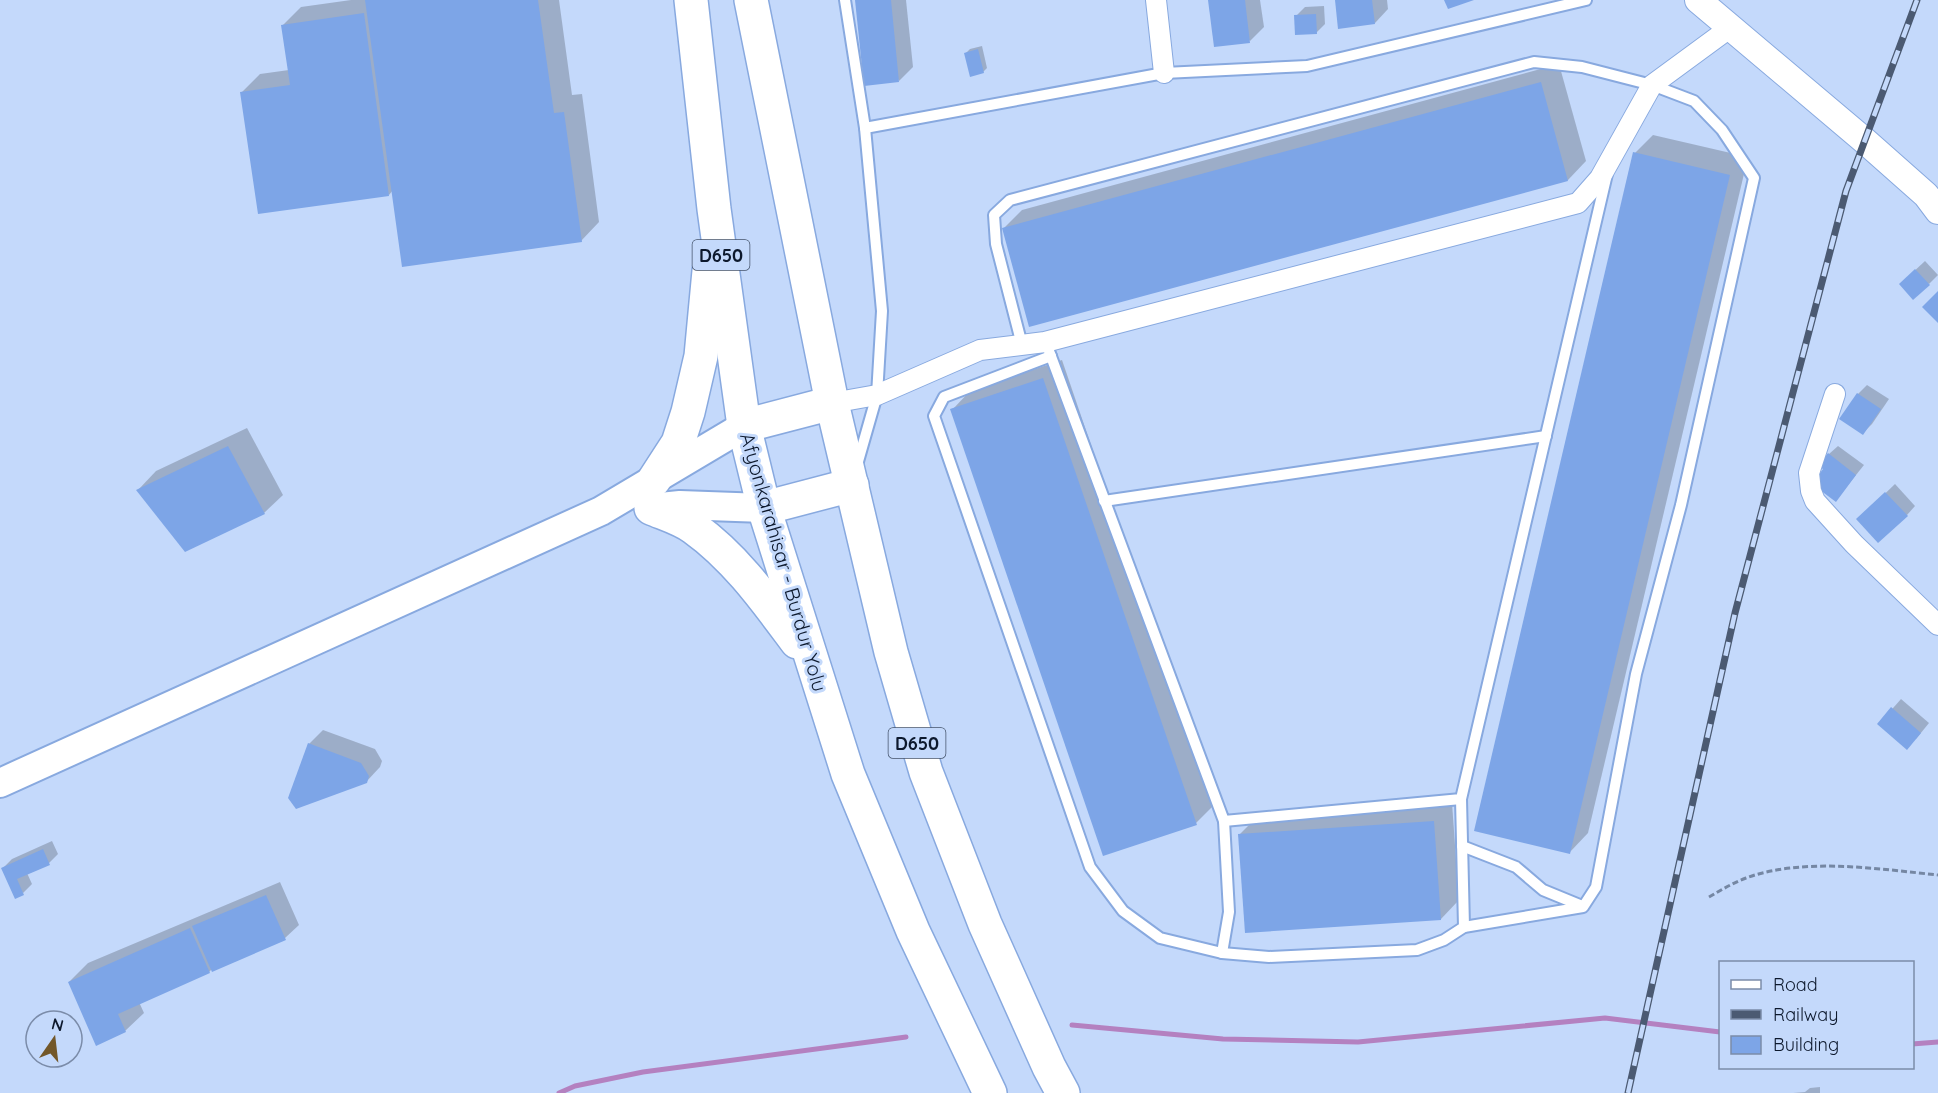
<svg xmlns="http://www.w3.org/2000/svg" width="1938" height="1093" font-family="Quicksand,sans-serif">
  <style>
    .shadow { fill: #0003 }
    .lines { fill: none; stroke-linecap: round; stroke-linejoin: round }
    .stream { stroke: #b481c0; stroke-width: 5 }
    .building { fill: #7da5e7 }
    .service-casing { stroke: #88a9df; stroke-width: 14 }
    .minor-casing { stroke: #88a9df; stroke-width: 22 }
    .tertiary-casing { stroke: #88a9df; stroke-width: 28 }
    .secondary-casing { stroke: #88a9df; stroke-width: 32 }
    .trunk-casing { stroke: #88a9df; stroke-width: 36 }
    .path { stroke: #7587a3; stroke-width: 3; stroke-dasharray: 6 3; stroke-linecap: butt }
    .service { stroke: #fff; stroke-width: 10 }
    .minor { stroke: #fff; stroke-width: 20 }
    .tertiary { stroke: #fff; stroke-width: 26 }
    .secondary { stroke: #fff; stroke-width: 28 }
    .trunk { stroke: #fff; stroke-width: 33 }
    .rail-casing { stroke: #4b5a72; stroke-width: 7 }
    .rail { stroke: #c4d9fb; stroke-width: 4.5; stroke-dasharray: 14; stroke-linecap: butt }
    .labels { text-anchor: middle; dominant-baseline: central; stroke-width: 6; stroke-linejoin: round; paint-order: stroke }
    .shield { fill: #c4d9fb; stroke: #44536b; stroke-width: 1.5 }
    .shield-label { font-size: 18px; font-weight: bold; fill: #0d192d }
    .street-label { font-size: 20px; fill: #0d192d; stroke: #c4d9fb }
  </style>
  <rect width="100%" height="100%" fill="#c4d9fb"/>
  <!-- shadow -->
  <g class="shadow">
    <polygon points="351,0 559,0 572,95 582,94 599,222 581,241 393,190 389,195 242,92 260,74 289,70 283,25 301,7"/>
    <polygon points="857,0 906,0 913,67 899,81"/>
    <polygon points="1210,0 1260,0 1264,27 1250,41"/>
    <polygon points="1337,0 1387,0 1388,9 1375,23"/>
    <polygon points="1324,6 1325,24 1316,33 1296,16 1305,7"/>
    <polygon points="982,46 987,68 983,72 966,53 970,49"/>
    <polygon points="1559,64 1586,161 1568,180 1004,228 1022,210"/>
    <polygon points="1653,135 1748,157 1588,833 1570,852 1635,153"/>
    <polygon points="1925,261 1938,275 1929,284 1910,275"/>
    <polygon points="1062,360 1214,805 1196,823 952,410 970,391"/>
    <polygon points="1867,385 1889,399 1872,424 1863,433 1841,418 1858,394"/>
    <polygon points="247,428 283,495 264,513 138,490 156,471"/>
    <polygon points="1838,446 1864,465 1836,500 1825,469 1829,454"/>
    <polygon points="1895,484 1915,506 1907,515 1867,511"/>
    <polygon points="1901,699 1929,723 1916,739 1879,724"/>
    <polygon points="323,730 375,749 382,761 380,767 366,782 309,744"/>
    <polygon points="1452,803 1459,900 1441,919 1239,835 1258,816"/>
    <polygon points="52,841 58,854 49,863 27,873 32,884 23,893 3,868 12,859"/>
    <polygon points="280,882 299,925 285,938 212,969 209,972 139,1002 144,1013 125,1031 69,982 88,963"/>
    <polygon points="1820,1087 1820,1093 1793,1093 1805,1092 1810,1088"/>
  </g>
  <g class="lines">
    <!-- stream -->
    <g class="stream">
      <polyline points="1072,1025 1223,1039 1358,1042 1605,1018 1720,1032"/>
      <polyline points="1912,1044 1938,1042"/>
      <polyline points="559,1093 575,1086 643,1072 906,1037"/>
    </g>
  </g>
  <!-- building -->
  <g class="building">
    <polygon points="365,0 538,0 554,113 564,112 582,242 402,267"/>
    <polygon points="855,0 891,0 899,82 864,86"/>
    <polygon points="1208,0 1245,0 1250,43 1214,47"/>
    <polygon points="1335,0 1372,0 1375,24 1338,29"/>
    <polygon points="1444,0 1474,0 1448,9"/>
    <polygon points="364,13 389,196 258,214 240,92 290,85 281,25"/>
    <polygon points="1316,14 1317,34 1295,35 1294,15"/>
    <polygon points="978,49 984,73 970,77 964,53"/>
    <polygon points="1541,82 1568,181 1029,327 1002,228"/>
    <polygon points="1633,152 1730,175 1570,854 1474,831"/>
    <polygon points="1915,269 1930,285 1913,300 1899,284"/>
    <polygon points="1938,291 1938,323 1922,307"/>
    <polygon points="1043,378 1197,825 1103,856 950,409"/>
    <polygon points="1857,393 1881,409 1863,435 1839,419"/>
    <polygon points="228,446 265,514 185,552 136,490"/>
    <polygon points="1828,453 1856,475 1836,502 1812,484 1823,469 1818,466"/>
    <polygon points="1885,492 1908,516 1878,543 1856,519"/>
    <polygon points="1891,707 1921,733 1907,750 1877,724"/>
    <polygon points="308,743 361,763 369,776 367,783 296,809 288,798"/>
    <polygon points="1434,821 1441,920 1245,933 1238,834"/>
    <polygon points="43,849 50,865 17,879 24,895 15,899 1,868"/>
    <polygon points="266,895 286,940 212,972 192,926"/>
    <polygon points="190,928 210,973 118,1014 126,1032 96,1046 68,982"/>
  </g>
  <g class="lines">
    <!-- service casing -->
    <g class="service-casing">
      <g id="service">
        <polyline points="845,0 865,128 882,311 877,395 857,465"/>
        <polyline points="865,128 1164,73 1307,66 1586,0"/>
        <polyline points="1022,345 996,244 994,215 1010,200 1534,62 1582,67 1652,85 1694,101 1722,130 1754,178 1681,505 1636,674 1596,887 1583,907 1464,927 1444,940 1417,950 1269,957 1222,953 1160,938 1123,911 1090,867 934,416 944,397 1051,356"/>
        <polyline points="1049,351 1224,821 1461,799 1607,174"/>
        <polyline points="1104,501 1546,436"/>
        <polyline points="1461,799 1464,927"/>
        <polyline points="1462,846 1516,867 1543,890 1582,906"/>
        <polyline points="1222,953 1229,912 1224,821"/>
      </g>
    </g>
    <!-- minor casing -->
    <g class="minor-casing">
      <g id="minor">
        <polyline points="1156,0 1164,73"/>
        <polyline points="1835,394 1809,473 1811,491 1815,501 1854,544 1938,625"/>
        <polyline points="832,403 877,395 980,350 1045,342 1578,203 1600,178 1652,85 1731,27"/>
      </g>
    </g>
    <!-- tertiary casing -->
    <g class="tertiary-casing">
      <polyline id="tertiary" points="1698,0 1865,141 1926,195 1938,211"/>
    </g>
    <!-- secondary casing -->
    <g class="secondary-casing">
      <g id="secondary">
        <polyline points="651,508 680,505 764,508"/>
        <polyline points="0,783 601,511 744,426"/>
      </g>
    </g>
    <!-- trunk casing -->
    <g class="trunk-casing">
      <g id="trunk">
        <polyline points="691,0 714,209 744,426 764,508 848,774 913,931 990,1093"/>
        <polyline points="751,0 832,403 891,652 926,772 985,924 1049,1067 1063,1093"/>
        <polyline points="744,426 832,403"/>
        <polyline points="654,480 678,443 688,412 701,356 709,271"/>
        <path d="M651 508C665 514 682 519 694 528 736 558 767 602 797 642"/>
        <polyline points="764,508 852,485"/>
      </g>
    </g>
    <!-- path -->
    <path class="path" d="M1709 897C1721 890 1733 883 1746 878 1803 857 1879 869 1938 875"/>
    <!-- service -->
    <use href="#service" class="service"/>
    <!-- minor -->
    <use href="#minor" class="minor"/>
    <!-- tertiary -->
    <use href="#tertiary" class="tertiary"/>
    <!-- secondary -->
    <use href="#secondary" class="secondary"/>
    <!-- trunk -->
    <use href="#trunk" class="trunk"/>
    <!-- rail casing -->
    <g class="rail-casing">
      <polyline id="rail" points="1628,1093 1735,613 1846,191 1917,0"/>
    </g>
    <!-- rail -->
    <use href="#rail" class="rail"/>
  </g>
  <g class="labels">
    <!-- shield labels -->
    <g class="shield">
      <rect x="692.5" y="240" width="57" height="30" rx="4.5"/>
      <rect x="888.5" y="728" width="57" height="30" rx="4.5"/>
    </g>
    <g class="shield-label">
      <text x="721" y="255">D650</text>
      <text x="917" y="743">D650</text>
    </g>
    <!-- street labels -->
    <g class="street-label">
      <text transform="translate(784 562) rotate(74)">Afyonkarahisar - Burdur Yolu</text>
    </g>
  </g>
  <!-- legend -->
  <rect x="1719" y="961" width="195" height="108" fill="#c4d9fb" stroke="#7b8ca9" stroke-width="1.5"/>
  <rect x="1731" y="980" width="30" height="9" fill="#ffffff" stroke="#7b8ca9" stroke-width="1.5"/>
  <text x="1773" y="991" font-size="18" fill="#0d192d">Road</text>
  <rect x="1731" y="1010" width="30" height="9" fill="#4b5a72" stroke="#7b8ca9" stroke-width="1.5"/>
  <text x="1773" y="1021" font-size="18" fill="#0d192d">Railway</text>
  <rect x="1731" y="1036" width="30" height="18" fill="#7da5e7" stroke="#7b8ca9" stroke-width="1.5"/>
  <text x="1773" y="1051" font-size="18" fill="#0d192d">Building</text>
  <!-- north arrow -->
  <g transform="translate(54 1039) rotate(14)"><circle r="28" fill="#c4d9fb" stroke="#7b8ca9" stroke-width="1.5"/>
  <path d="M0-4.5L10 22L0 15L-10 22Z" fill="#725729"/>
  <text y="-9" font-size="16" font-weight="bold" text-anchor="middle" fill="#0d192d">N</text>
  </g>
</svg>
